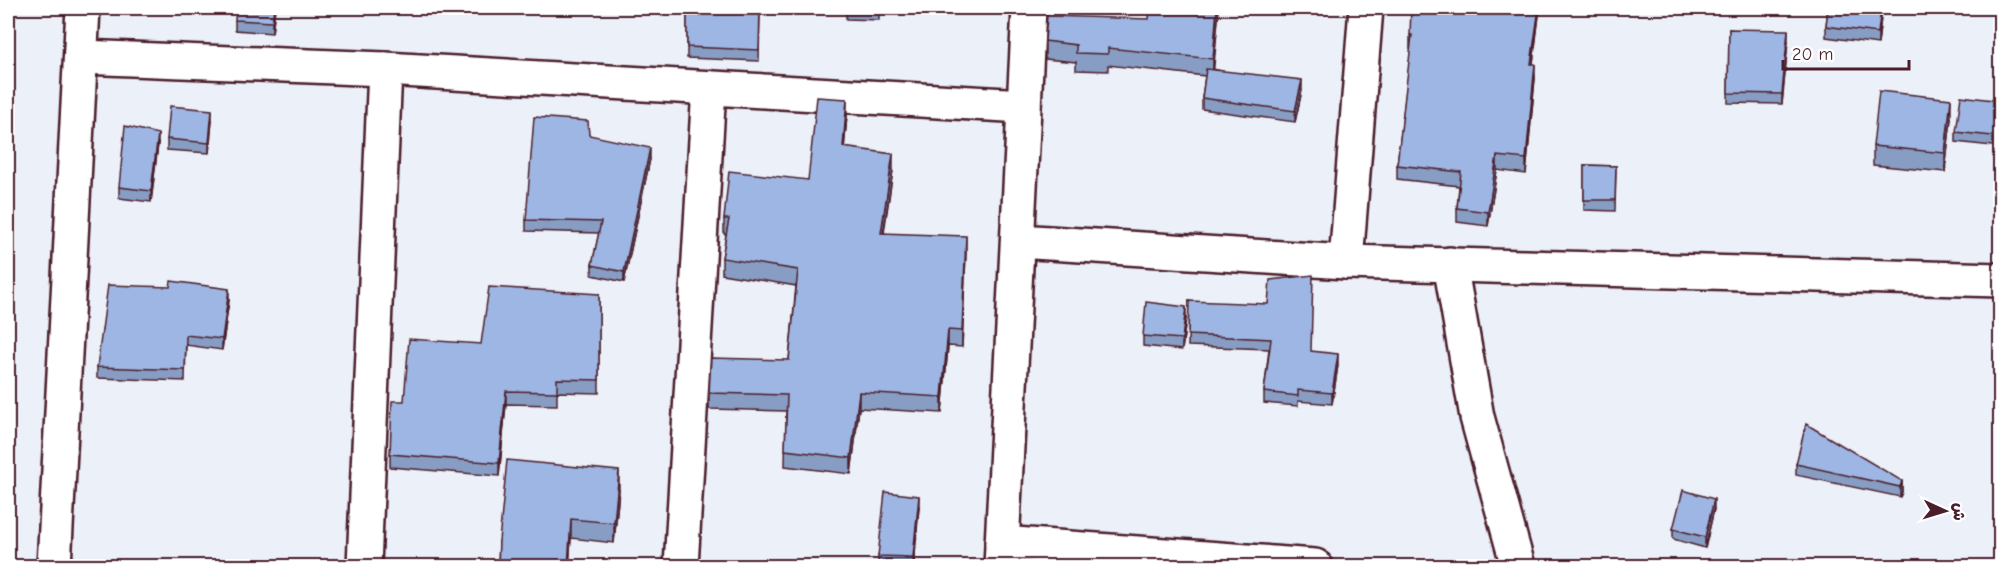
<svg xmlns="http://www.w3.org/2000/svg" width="2008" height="574" font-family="'Comic Neue','Playpen Sans Arabic',sans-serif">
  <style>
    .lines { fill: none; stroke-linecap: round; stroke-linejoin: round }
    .minor-casing { stroke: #4a1f2b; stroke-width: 38 }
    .minor { stroke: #fff; stroke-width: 33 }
    .wall { fill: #889dc3; stroke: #4a1f2b; stroke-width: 1.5 }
    .shaded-wall { fill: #6f7f9f; stroke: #4a1f2b; stroke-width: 1.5 }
    .building { fill: #9eb6e3; stroke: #4a1f2b; stroke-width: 1.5 }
  </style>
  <rect width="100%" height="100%" fill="#ecf0f9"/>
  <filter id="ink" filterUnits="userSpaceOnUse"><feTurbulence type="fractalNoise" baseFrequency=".0167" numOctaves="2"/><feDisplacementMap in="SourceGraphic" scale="12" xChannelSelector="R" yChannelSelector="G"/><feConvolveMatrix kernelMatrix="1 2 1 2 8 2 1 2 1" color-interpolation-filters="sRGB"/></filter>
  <g filter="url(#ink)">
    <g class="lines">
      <!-- minor casing -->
      <g class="minor-casing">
        <g id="minor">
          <polyline points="81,57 385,69 1024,106"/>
          <polyline points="1018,241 1346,262 2000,280"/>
          <polyline points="1346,262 1366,8"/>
          <polyline points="1450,264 1477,417 1518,566"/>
          <polyline points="1002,543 1315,566"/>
          <polyline points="54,566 83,8"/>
          <polyline points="364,566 385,69"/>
          <polyline points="681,566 709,88"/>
          <polyline points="1001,566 1029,8"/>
        </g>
      </g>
      <!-- minor -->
      <use href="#minor" class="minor"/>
    </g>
    <!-- wall -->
    <g class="wall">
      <polygon points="275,8 272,33 235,30 235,20"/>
      <polygon points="687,8 760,8 759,61 687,58"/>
      <polygon points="846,8 879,8 879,20 846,19"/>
      <polygon points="1219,8 1213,69 1302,90 1295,122 1202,109 1202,98 1205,76 1108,65 1108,71 1076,70 1076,62 1045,59 1045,41 1149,19"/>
      <polygon points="1539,8 1539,15 1533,64 1535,78 1526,174 1497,170 1488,226 1457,222 1457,208 1459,186 1397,179 1397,165 1411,49 1410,49 1410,35"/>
      <polygon points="1828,8 1882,8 1878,44 1826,37 1826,26"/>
      <polygon points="1729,29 1788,41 1782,104 1728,103"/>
      <polygon points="2001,101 2001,147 1956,142 1956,132"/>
      <polygon points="847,115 844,147 893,170 884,233 966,252 962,347 948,346 942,413 859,408 851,474 785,466 786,411 709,409 709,393 789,360 796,286 722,274 722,258 726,235 724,234 724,219 808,180"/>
      <polygon points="1951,118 1945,172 1873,165 1873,146"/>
      <polygon points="212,120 209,153 167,150 167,139"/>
      <polygon points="589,135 650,159 624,282 592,275 592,265 599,233 526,231 526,220"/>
      <polygon points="158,144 151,202 119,198 119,187"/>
      <polygon points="1584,165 1616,166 1615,211 1584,210"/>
      <polygon points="599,294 599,393 557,392 557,405 506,404 499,476 390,467 390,454 404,401 481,344"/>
      <polygon points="229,300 222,350 186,345 185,381 97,378 97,367"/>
      <polygon points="1189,301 1311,351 1338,365 1332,404 1298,401 1298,406 1264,403 1264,392 1269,349 1188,346"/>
      <polygon points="1186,318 1182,350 1143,346 1143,336"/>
      <polygon points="1796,464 1902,481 1902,492 1900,497 1796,475"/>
      <polygon points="619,490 614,543 571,538 569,567 498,567 499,541"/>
      <polygon points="919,507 914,567 878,567 878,556"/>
      <polygon points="1714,509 1705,548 1673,539 1673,529"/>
    </g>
    <!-- shaded-wall -->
    <g class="shaded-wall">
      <polygon points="274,8 275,8 272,33 272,22"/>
      <polygon points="1217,8 1219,8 1213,77 1213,59"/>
      <polygon points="1539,8 1539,15 1531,78 1531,64"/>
      <polygon points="1881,8 1882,8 1878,44 1878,33"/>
      <polygon points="1788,30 1788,41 1782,104 1782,94"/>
      <polygon points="1535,64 1535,78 1526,174 1526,159"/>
      <polygon points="1302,80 1302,90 1295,122 1295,111"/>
      <polygon points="847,99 847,115 843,163 843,147"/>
      <polygon points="1951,99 1951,118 1945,172 1945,153"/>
      <polygon points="212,110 212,120 209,153 209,143"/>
      <polygon points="158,134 158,144 151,202 151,191"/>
      <polygon points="650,148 650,159 624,282 624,272"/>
      <polygon points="893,154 893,170 881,248 881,233"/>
      <polygon points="1497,156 1497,170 1488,226 1488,212"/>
      <polygon points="966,236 966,252 962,347 962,331"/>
      <polygon points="229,289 229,300 222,350 222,339"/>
      <polygon points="1186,307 1186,318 1182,350 1182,339"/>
      <polygon points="948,330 948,346 942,413 942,397"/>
      <polygon points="1338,354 1338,365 1332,404 1332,393"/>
      <polygon points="506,391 506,404 499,476 499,463"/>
      <polygon points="859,392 859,408 851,474 851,458"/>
      <polygon points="619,471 619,490 614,543 614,523"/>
      <polygon points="1902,481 1902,492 1900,497 1900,487"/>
      <polygon points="919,496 919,507 913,567 913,557"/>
      <polygon points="1714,499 1714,509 1705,548 1705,537"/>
      <polygon points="571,519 571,538 569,567 568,567"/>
    </g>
    <!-- building -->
    <g class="building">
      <polygon points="236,8 274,8 272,22 235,20"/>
      <polygon points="687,8 760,8 759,50 687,47"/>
      <polygon points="1150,8 1217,8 1213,59 1108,48 1108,54 1076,53 1076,45 1045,41 1047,16 1149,19"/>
      <polygon points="1411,8 1539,8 1531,64 1535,64 1526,159 1497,156 1488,212 1457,208 1461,172 1397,165 1412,35 1410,35"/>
      <polygon points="1828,8 1881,8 1878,33 1826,26"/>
      <polygon points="1729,29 1788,30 1782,94 1728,93"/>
      <polygon points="1206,69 1302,80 1295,111 1202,98"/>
      <polygon points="1879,91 1951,99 1945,153 1873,146"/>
      <polygon points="1961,96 2001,101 2001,137 1956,132"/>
      <polygon points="817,97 847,99 843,147 893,154 881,233 966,236 962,331 948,330 942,397 859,392 851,458 785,450 787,395 709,393 711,358 789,360 798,270 722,258 729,219 724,219 729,171 808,180"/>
      <polygon points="170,106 212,110 209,143 167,139"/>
      <polygon points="534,117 588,121 589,135 650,148 624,272 592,265 601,222 526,220"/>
      <polygon points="125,126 158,134 151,191 119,187"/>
      <polygon points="1584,165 1616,166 1615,200 1584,200"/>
      <polygon points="1313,275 1311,351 1338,354 1332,393 1298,390 1298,396 1264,392 1271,339 1188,335 1189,301 1268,304 1270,280"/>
      <polygon points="171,281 229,289 222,339 186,335 185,370 97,367 108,285 170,287"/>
      <polygon points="489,287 599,294 599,380 557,379 557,392 506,391 499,463 390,454 392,401 404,401 409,339 481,344"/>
      <polygon points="1146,302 1186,307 1182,339 1143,336"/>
      <polygon points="1806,424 1902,481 1900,487 1796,464"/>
      <polygon points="507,460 619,471 614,523 571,519 568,567 498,567 499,541"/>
      <polygon points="1683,490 1714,499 1705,537 1673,529"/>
      <polygon points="885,492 919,496 913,557 878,556"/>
    </g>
  </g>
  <!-- margin -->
  <rect width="2008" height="574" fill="none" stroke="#fff" stroke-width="30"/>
  <rect x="15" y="15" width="1978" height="544" fill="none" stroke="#4a1f2b" stroke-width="2" filter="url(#ink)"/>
  <!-- north arrow -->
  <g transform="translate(1945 511) rotate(94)" stroke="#ffffff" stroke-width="4.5" paint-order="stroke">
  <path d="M0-4.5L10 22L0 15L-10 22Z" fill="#4a1f2b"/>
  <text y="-9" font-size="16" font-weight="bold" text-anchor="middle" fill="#4a1f2b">ش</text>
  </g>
  <!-- scale -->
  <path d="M1783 60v9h126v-9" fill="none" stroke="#4a1f2b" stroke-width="3"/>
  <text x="1792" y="60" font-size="18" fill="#4a1f2b" stroke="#ffffff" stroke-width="4.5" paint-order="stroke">20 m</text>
</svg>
